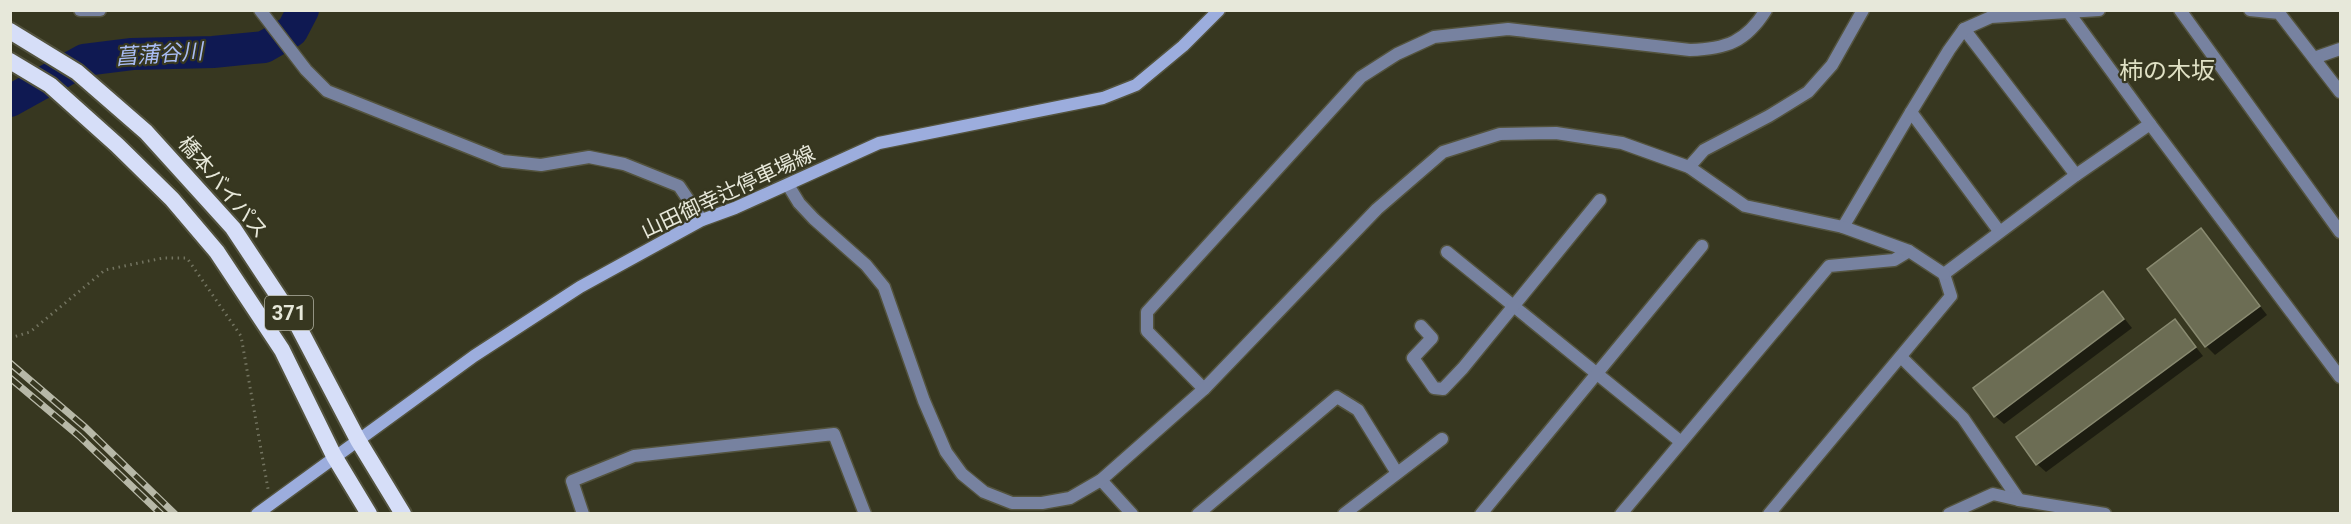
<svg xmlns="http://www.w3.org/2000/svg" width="2351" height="524" font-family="Roboto,'Noto Sans JP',sans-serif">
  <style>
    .shadow { fill: #0007 }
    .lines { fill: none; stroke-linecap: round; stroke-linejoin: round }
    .river { stroke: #0f1952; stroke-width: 32 }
    .building { fill: #6c6d54; stroke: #898a70; stroke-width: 1.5 }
    .minor-casing { stroke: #53533e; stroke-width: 15 }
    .tertiary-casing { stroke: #53533e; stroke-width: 15 }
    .secondary-casing { stroke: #53533e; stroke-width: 15 }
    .trunk-casing { stroke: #53533e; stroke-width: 20 }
    .path { stroke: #737460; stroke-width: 3; stroke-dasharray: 1.5 4.5; stroke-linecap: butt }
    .minor { stroke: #7782a0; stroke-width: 12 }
    .tertiary { stroke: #7782a0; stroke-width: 12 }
    .secondary { stroke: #9caddd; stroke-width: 12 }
    .trunk { stroke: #d6def8; stroke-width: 16 }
    .rail-casing { stroke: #b7b8a7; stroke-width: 7 }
    .rail { stroke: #373720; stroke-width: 4.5; stroke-dasharray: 14; stroke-linecap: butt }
    .labels { text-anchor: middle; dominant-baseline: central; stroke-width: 4.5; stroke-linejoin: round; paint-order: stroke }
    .shield { fill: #373720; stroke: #b2b3a2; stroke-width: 1.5 }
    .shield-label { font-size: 20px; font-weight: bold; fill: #e7e8da }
    .street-label { font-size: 21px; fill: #e7e8da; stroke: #373720 }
    .water-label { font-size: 22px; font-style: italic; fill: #a9bcf3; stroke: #373720 }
    .quarter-label { font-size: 24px; fill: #e0e1c5; stroke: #373720 }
  </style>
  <rect width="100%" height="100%" fill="#373720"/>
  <!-- shadow -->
  <g class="shadow">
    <polygon points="2201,230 2267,315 2215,355 2206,346"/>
    <polygon points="2103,292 2132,328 2004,424 1995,416"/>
    <polygon points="2175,321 2203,356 2046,472 2037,464"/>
  </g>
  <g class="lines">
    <!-- river -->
    <polyline class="river" points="10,101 84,60 132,54 213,52 264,47 292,31 303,10"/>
  </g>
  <!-- building -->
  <g class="building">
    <polygon points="2201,228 2260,306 2205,347 2147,269"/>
    <polygon points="2103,291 2124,319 1994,417 1973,388"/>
    <polygon points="2175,319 2196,347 2036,465 2016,437"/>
  </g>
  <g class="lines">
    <!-- minor casing -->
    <g class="minor-casing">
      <g id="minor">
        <polyline points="80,10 100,10"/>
        <polyline points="260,10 306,70 327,91 503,161 541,165 589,157 624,164 679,186 702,220"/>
        <polyline points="2180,10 2340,232"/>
        <polyline points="2250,10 2279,13 2340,92"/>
        <polyline points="2069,13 2150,124 2340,377"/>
        <polyline points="1964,29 2076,175"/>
        <polyline points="2314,58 2340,49"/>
        <polyline points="1911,112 1999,231"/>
        <polyline points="1689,167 1704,150 1769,116 1808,92 1832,65 1863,10"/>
        <polyline points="1843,227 1911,112 1949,50 1964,29 1991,17 2099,10"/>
        <polyline points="1447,252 1681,442"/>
        <polyline points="1421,326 1432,338 1413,358 1434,388 1443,389 1463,368 1600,200"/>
        <polyline points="1901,357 1963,418 2019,500"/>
        <path d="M1204 389 1147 331V312L1361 77 1397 54 1434 37 1508 29 1690 50C1726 49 1746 42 1766 10"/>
        <polyline points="1101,480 1132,514"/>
        <polyline points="583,514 572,481 634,456 834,434 865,514"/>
        <polyline points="1198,514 1337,397 1358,410 1397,473"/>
        <polyline points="1344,514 1442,439"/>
        <polyline points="1481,514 1702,246"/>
        <polyline points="1621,514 1829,266 1894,260 1909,251"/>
        <polyline points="1769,514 1951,296 1944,274 2076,175 2150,124"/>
        <polyline points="1949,514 1993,494 2019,500 2105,514"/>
      </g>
    </g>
    <!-- tertiary casing -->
    <g class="tertiary-casing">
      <polyline id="tertiary" points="788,185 799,203 814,219 866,265 884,287 924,401 946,452 962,474 984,492 1012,503 1042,503 1070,498 1101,480 1204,389 1377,209 1443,152 1500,134 1556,133 1622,143 1689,167 1745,206 1843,227 1909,251 1944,274"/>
    </g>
    <!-- secondary casing -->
    <g class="secondary-casing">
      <polyline id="secondary" points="257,514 474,356 580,287 702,220 735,208 879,143 1103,98 1136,85 1183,46 1219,10"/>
    </g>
    <!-- trunk casing -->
    <g class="trunk-casing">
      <g id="trunk">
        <polyline points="10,31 77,72 146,132 233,228 298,326 358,440 403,514"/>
        <polyline points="10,61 50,85 117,145 172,199 217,252 282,350 334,456 369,514"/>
      </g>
    </g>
    <!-- path -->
    <polyline class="path" points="10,338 30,332 105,270 163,258 187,258 241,336 268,489"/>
    <!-- minor -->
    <use href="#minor" class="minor"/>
    <!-- tertiary -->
    <use href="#tertiary" class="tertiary"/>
    <!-- secondary -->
    <use href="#secondary" class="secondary"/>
    <!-- trunk -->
    <use href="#trunk" class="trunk"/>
    <!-- rail casing -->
    <g class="rail-casing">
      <g id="rail">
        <polyline points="10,363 86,428 175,514"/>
        <polyline points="10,378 79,436 161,514"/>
      </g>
    </g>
    <!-- rail -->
    <use href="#rail" class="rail"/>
  </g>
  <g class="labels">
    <!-- shield labels -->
    <rect class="shield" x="265" y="296" width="48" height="34" rx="4.5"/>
    <g class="shield-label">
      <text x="289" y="313">371</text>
    </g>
    <!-- street labels -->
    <g class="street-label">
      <text transform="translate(223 187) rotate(50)">橋本バイパス</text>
      <text transform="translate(728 192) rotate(-25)">山田御幸辻停車場線</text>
    </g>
    <!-- water labels -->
    <g class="water-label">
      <text transform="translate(159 54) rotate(-4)">菖蒲谷川</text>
    </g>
    <!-- quarter labels -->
    <g class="quarter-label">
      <text x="2167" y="71">柿の木坂</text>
    </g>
  </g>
  <!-- border -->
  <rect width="2351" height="524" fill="none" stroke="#e7e8da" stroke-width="24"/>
</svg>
